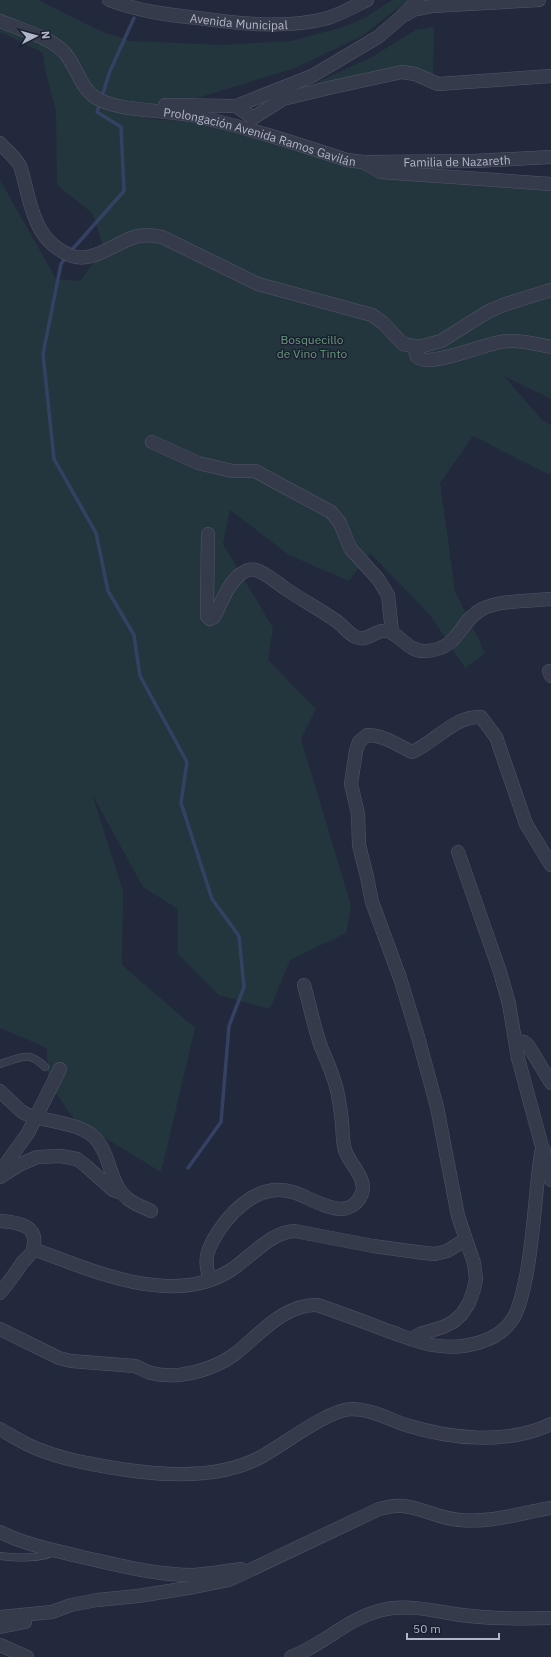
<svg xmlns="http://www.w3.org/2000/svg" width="551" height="1657" font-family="'IBM Plex Sans',sans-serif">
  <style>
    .green { fill: #24363d }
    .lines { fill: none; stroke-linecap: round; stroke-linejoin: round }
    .stream { stroke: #354163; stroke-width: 3.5 }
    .service-casing { stroke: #515667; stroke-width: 8 }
    .minor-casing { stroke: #515667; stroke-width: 14 }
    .service { stroke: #363b4c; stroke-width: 7 }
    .minor { stroke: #363b4c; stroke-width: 13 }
    .labels { text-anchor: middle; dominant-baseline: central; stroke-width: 3; stroke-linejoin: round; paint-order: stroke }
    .street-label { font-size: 12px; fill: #b1b6c8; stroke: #1b2030 }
    .park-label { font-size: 12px; fill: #67997a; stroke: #1b2030 }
  </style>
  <rect width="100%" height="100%" fill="#22293c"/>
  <!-- green -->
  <g class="green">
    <polygon points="0,0 38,0 101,31 130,41 223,45 291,41 347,26 368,16 392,0 408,0 362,36 295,68 139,116 157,120 209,121 342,165 539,183 551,182 551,399 504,376 542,420 551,425 551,473 548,474 473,436 440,483 455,591 485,653 465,668 430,615 370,553 349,581 289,555 230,510 223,544 273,628 268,660 316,709 301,739 351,906 346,933 290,960 270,1009 219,995 178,954 178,909 143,887 92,794 123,891 122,965 195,1028 161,1172 74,1119 48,1082 47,1048 0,1028 0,180 56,279 80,281 104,248 92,213 57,185 56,111 45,69 43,53 5,34 0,32"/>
    <polygon points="434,27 433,84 408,77 305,88 372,57 416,30"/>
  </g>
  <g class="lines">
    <!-- stream -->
    <g class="stream">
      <polyline points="70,252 124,191 121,127 97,112 110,71 134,18"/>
      <polyline points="66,257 61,264 43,354 54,459 96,533 108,591 134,635 140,676 187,762 181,803 212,899 239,936 244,987 229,1026 221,1122 188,1168"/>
    </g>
    <!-- service casing -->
    <g class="service-casing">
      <g id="service">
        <path d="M0 1064C20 1059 27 1049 45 1067"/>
        <path d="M0 1556C11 1558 47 1559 54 1551"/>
      </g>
    </g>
    <!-- minor casing -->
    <g class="minor-casing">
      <g id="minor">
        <path id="s1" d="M109 0C138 11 168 15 198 18 241 24 286 29 328 18 341 14 355 6 367 0"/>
        <polyline points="407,14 413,10 433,6 539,0"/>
        <path id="s2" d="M0 21C20 30 46 35 63 51 78 66 79 90 100 100 122 111 164 110 190 115 243 126 295 143 347 160L363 162 381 172 551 184"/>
        <polyline points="165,105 236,106 312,76 378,37 400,18 418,0"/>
        <polyline points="236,106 253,118 283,99 333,87 402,72 415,74 438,84 551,76"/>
        <path d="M0 143C6 150 15 157 20 166 23 174 25 184 27 192 34 220 42 245 72 256 92 263 114 244 132 238 141 234 152 235 162 237L258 284 372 315 383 323 403 344 419 347 441 341 489 311 506 304 551 290"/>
        <path id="s3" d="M365 162 474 161 551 157"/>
        <path d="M414 347 417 357C430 368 484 344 501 342 518 339 535 344 551 347"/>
        <polyline points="152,442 198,463 232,471 255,471 331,512 340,523 350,548 378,579 388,595 392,632"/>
        <path d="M208 534 207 606V616L210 619 214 617C222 602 229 580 244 572 247 570 252 569 256 570 266 573 277 583 286 589 302 600 319 609 335 620 343 625 348 634 356 637 369 643 377 626 390 632 402 637 409 652 426 651 460 649 458 622 482 609 500 600 531 601 551 599"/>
        <polyline points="549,671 551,676"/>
        <polyline points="458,852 500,972 509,1004 518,1058 551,1180"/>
        <polyline points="515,1041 524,1042 528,1045 551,1083"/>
        <path d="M0 1091 21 1111 26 1114C46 1122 77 1122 93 1136 111 1152 108 1182 127 1198 133 1204 143 1207 151 1211"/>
        <polyline points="0,1172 28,1133 60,1069"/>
        <polyline points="0,1177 21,1164 37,1157 61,1156 77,1159 86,1166 113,1190 119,1192"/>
        <path d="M0 1221C17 1222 40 1225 33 1249 32 1254 25 1259 22 1263 15 1274 8 1283 0 1293"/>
        <path d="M33 1249C92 1270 172 1308 231 1270 251 1257 270 1232 295 1231L373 1246 424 1253 435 1254 447 1251 465 1240"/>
        <path d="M210 1280C203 1260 207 1249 218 1232 235 1206 263 1181 296 1193 311 1199 325 1208 341 1209 351 1209 359 1202 362 1193 367 1177 349 1164 345 1150 342 1140 343 1132 342 1123 341 1112 339 1100 337 1090 333 1074 327 1061 321 1047 314 1027 310 1006 304 985"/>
        <path d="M0 1329 59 1358 71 1361 135 1366C140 1368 147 1372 151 1373 178 1380 213 1370 235 1354 259 1335 284 1304 317 1305 341 1313 365 1322 388 1331 403 1336 417 1342 432 1345 460 1350 500 1344 515 1315 521 1303 523 1290 526 1277 534 1236 535 1194 541 1153L544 1150"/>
        <path d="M411 1339 420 1334 443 1327 453 1322 462 1314 469 1303 474 1289 476 1279 474 1263 458 1216 437 1107 418 1037 400 978 372 902 367 877 359 845 358 814 351 784 356 751 359 742 367 735C384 735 397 745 412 752 436 742 453 716 481 717L496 737 526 824 551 865"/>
        <path d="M0 1429C14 1437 27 1446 43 1451 59 1457 75 1461 92 1464 143 1474 211 1483 259 1458 282 1446 327 1410 351 1409 370 1409 389 1419 406 1425 451 1439 507 1445 551 1424"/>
        <path d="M0 1532C26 1545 54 1550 82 1557 118 1565 155 1575 193 1575 209 1574 225 1571 241 1569"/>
        <path d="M0 1617 52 1612 71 1605 97 1600 138 1596 194 1587 229 1580 379 1509C387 1507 396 1505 403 1506 423 1508 440 1519 460 1520 491 1523 521 1513 551 1508"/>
        <polyline points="0,1627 25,1622"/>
        <polyline points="0,1645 27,1657"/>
        <path d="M291 1657C323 1645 348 1618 382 1610 405 1604 431 1610 454 1614 486 1619 519 1619 551 1618"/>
      </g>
    </g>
    <!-- service -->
    <use href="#service" class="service"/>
    <!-- minor -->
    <use href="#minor" class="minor"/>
  </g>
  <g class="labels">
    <!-- street labels -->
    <g class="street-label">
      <text stroke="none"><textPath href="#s1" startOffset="132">Avenida Municipal</textPath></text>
      <text stroke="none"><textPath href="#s2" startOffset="297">Prolongación Avenida Ramos Gavilán</textPath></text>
      <text stroke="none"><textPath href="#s3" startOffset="92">Familia de Nazareth</textPath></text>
    </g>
    <!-- park labels -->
    <g class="park-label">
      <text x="312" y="339">Bosquecillo<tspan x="312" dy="14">de Vino Tinto</tspan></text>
    </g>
  </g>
  <!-- north arrow -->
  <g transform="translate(36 36) rotate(84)" stroke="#1b2030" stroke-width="3" paint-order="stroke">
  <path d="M0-3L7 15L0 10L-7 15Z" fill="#b1b6c8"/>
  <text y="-6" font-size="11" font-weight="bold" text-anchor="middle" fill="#b1b6c8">N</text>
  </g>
  <!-- scale -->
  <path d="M407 1633v6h92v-6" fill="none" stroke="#b1b6c8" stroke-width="2"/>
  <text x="413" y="1633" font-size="12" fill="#b1b6c8" stroke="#1b2030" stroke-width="3" paint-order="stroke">50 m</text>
</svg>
